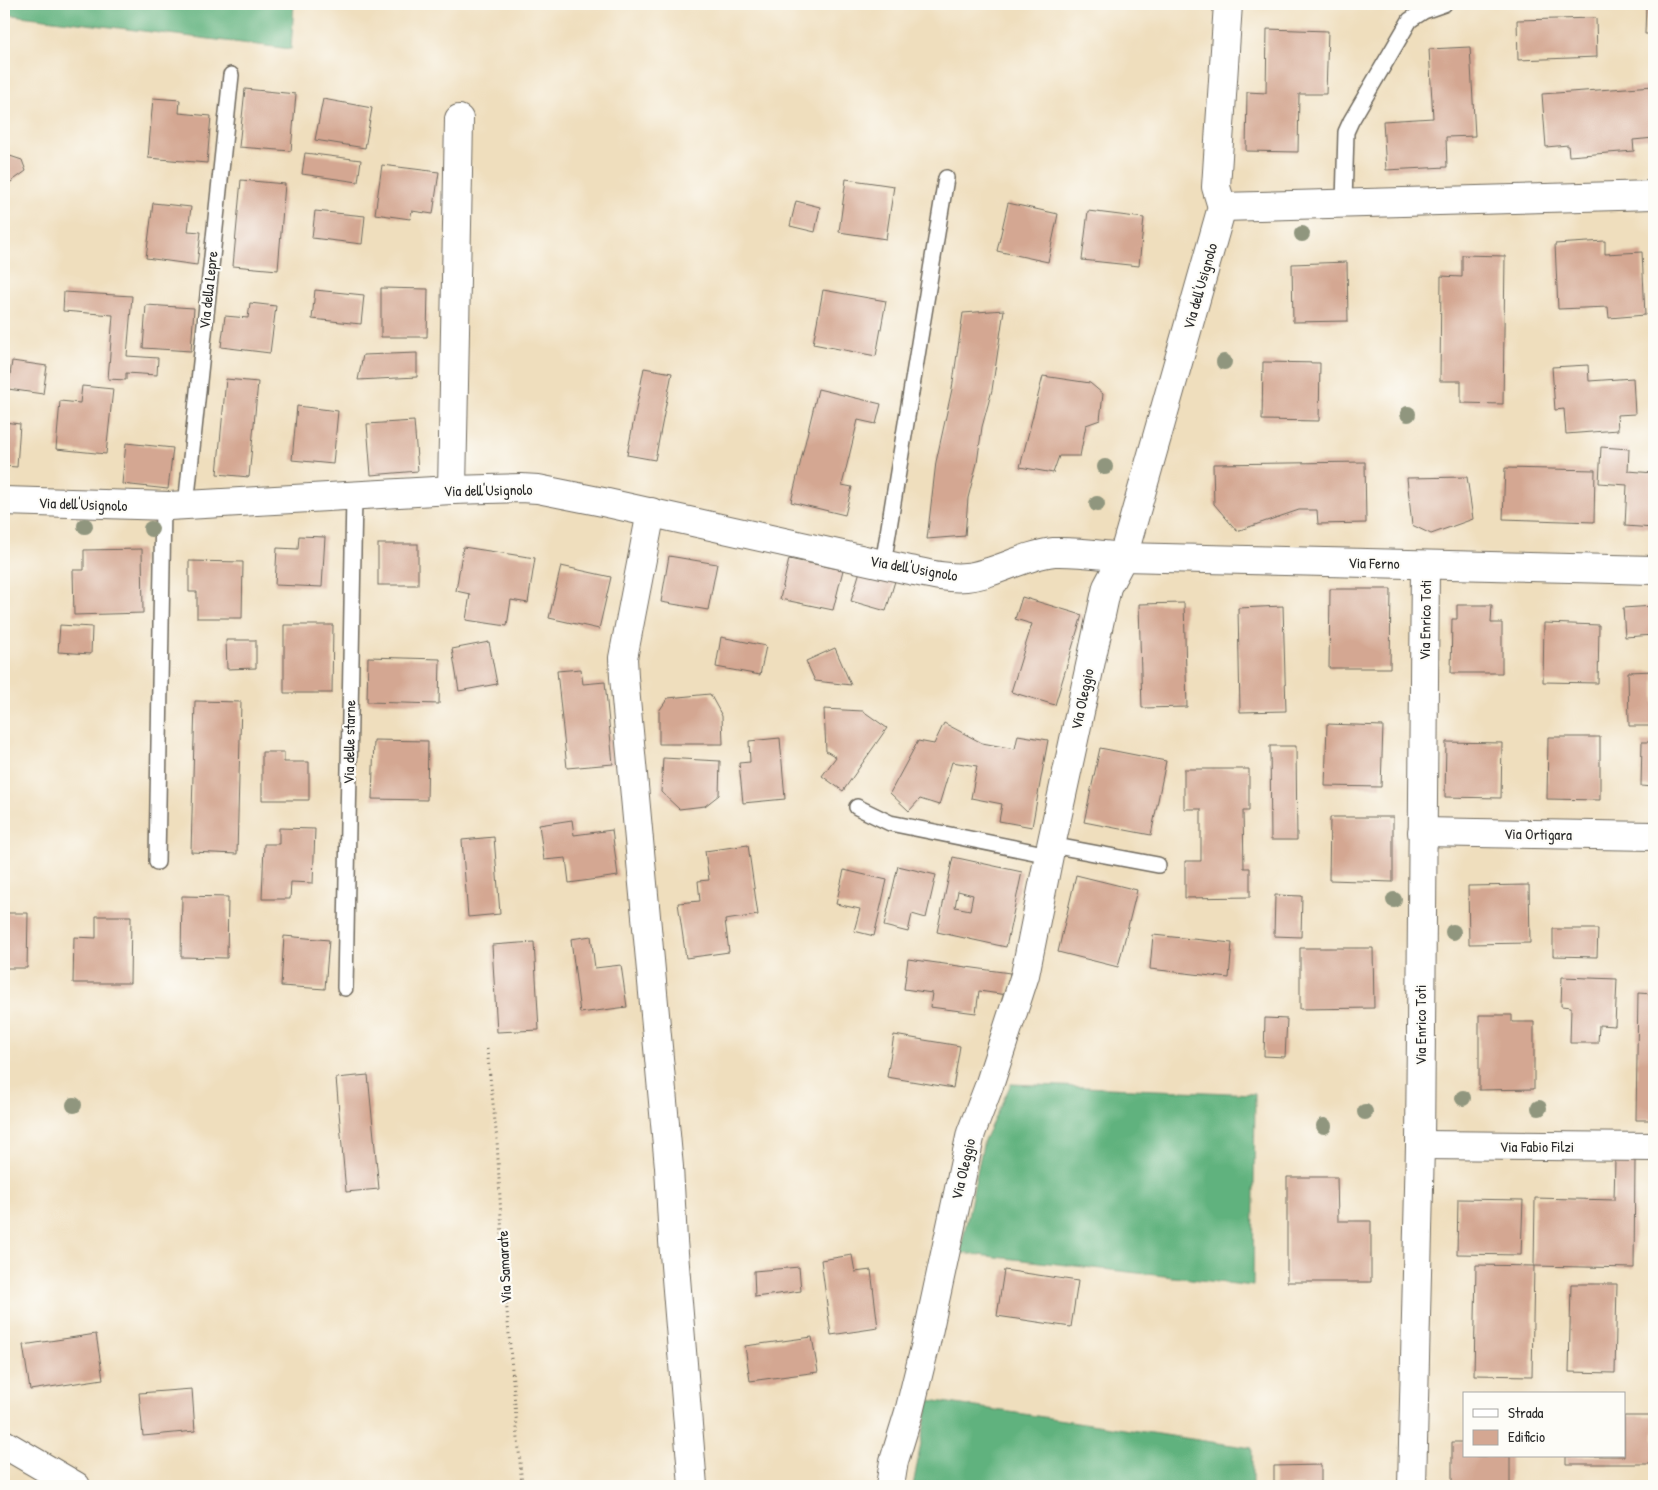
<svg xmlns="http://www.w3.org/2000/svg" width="1658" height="1490" font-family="'Patrick Hand',sans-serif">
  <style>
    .forest { fill: #60b27e; stroke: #466e54 }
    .building { fill: #d4a792; fill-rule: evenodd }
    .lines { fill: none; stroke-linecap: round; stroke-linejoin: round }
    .service-casing { stroke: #706a5e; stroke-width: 18 }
    .minor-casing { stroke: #706a5e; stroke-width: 30 }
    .tertiary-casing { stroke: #706a5e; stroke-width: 30 }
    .path { stroke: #706a5e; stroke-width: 3; stroke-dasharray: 1 4; stroke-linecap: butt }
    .service { stroke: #fff; stroke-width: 15 }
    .minor { stroke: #fff; stroke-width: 28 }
    .tertiary { stroke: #fff; stroke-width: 28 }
    .tree { fill: #90967e }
    .labels { text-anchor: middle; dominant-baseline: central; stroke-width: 4.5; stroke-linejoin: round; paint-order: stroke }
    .street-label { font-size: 15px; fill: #2b2b2b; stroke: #fdfcf7 }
  </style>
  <rect width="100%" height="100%" fill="#fdfcf7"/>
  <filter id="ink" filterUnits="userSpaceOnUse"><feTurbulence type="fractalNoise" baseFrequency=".02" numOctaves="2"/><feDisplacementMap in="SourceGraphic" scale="10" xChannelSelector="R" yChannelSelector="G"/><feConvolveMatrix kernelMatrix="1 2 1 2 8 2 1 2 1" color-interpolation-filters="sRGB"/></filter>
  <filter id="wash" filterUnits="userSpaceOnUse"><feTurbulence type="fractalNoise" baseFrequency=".0096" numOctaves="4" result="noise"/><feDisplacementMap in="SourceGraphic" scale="20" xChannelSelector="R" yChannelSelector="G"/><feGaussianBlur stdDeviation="1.12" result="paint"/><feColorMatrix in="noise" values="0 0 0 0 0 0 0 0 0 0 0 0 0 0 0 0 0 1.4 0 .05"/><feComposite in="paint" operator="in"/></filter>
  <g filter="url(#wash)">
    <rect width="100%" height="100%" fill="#efdebd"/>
    <!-- forest -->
    <g class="forest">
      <polygon points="4,4 294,4 291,49 4,14"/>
      <polygon points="1011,1084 1255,1094 1253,1286 960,1253 984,1140"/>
      <polygon points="929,1400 1252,1448 1252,1486 913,1486"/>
    </g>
    <g id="blocks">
      <!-- building -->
      <g class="building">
        <polygon points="1646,4 1654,4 1654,34 1645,34"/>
        <polygon points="1596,18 1597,57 1518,60 1517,20"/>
        <polygon points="1267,29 1328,31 1326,94 1299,94 1298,152 1246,151 1247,92 1266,93"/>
        <polygon points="1470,47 1475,136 1446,137 1447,167 1386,170 1383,121 1433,118 1429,49"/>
        <polygon points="1654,86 1654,138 1633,140 1634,151 1569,156 1568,145 1546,147 1542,94"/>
        <polygon points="245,89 296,94 291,151 239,147"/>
        <polygon points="153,98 180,100 179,113 211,116 207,163 148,158"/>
        <polygon points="323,99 372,108 365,148 315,140"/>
        <polygon points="305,153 361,160 358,182 302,174"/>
        <polygon points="4,154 22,160 26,171 8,184 5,202"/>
        <polygon points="382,165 439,172 433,214 412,211 410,219 375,214"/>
        <polygon points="846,179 894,186 886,239 839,232"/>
        <polygon points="241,180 285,184 278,270 233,266"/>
        <polygon points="796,201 820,207 815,232 790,226"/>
        <polygon points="153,203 191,207 188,231 201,232 197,265 146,258"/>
        <polygon points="1008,203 1058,214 1048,262 997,251"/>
        <polygon points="315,211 365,216 362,244 312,238"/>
        <polygon points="1088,211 1144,218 1139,266 1082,260"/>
        <polygon points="1605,241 1605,254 1642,252 1645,315 1609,318 1608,307 1558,309 1555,244"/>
        <polygon points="1462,255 1505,256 1503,404 1461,403 1461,381 1440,381 1441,276 1462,277"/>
        <polygon points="1347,262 1348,321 1293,322 1292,264"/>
        <polygon points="381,288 428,289 427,337 381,337"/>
        <polygon points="315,290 364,295 361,324 312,319"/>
        <polygon points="823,290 886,301 876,356 813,344"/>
        <polygon points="64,292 132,296 127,356 158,358 157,375 126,373 126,380 108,379 113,315 63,311"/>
        <polygon points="250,303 276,306 270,353 221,347 225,316 248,318"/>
        <polygon points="146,305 194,308 191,351 143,348"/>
        <polygon points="1004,310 992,390 982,427 977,463 968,498 965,536 927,539 936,462 952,389 963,313"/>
        <polygon points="417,353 417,377 358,380 363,355"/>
        <polygon points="12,361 47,366 43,394 8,389"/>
        <polygon points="1263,362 1320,363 1319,421 1262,420"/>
        <polygon points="1588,365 1589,381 1633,378 1635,414 1617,415 1618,430 1566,434 1564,409 1555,410 1552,367"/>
        <polygon points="644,368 672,373 655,460 627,455"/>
        <polygon points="1043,376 1090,383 1103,394 1100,420 1086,425 1080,456 1059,456 1053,473 1020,467"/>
        <polygon points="226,379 258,382 249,477 217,474"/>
        <polygon points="82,386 113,389 106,454 56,449 60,401 80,403"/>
        <polygon points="818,389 881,404 876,424 858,420 842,485 852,487 845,515 791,502"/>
        <polygon points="297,406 338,411 333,464 292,460"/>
        <polygon points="414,421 418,471 371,475 367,424"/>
        <polygon points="4,422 20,424 17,467 4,466"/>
        <polygon points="126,443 173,448 168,489 122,484"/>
        <polygon points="1601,447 1629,449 1628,471 1654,473 1654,528 1625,526 1627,485 1599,483"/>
        <polygon points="1365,462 1366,523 1318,524 1317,510 1299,510 1237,531 1214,504 1213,464"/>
        <polygon points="1505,468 1595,470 1594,522 1503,519"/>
        <polygon points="1467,477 1473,519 1431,534 1412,525 1407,478"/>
        <polygon points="299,536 325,537 322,587 275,585 277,548 298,549"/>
        <rect x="378" y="544" width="40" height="41"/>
        <polygon points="463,547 535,558 528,603 511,600 507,626 466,620 470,594 456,591"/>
        <polygon points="142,549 143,613 74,615 73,570 84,570 84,550"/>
        <polygon points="669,556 717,564 708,610 661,602"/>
        <polygon points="789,559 843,570 833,610 780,599"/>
        <polygon points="189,561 243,562 242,618 197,618 197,592 189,592"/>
        <polygon points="561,566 611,577 599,629 549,618"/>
        <polygon points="860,571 895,581 886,611 851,601"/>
        <polygon points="1330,589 1391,589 1390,668 1329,668"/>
        <polygon points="1022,597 1082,615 1055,705 1011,692 1032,624 1015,619"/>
        <polygon points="1184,603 1187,707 1142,708 1139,604"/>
        <polygon points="1457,605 1492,605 1491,623 1502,623 1502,673 1451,673 1452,619 1457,619"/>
        <polygon points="1283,606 1286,711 1240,712 1238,608"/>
        <polygon points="1654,606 1654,635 1625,637 1623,608"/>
        <polygon points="1544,623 1599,625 1598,683 1543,682"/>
        <polygon points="60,625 92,627 91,654 58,652"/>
        <polygon points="284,625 333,625 332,693 284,693"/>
        <polygon points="721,637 766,646 760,675 716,667"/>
        <polygon points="226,640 256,640 256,668 227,669"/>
        <polygon points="489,642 497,684 459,691 452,649"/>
        <polygon points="835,648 851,685 815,681 806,661"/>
        <polygon points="368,657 440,659 439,704 367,702"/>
        <polygon points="581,669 583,684 605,682 613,764 567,768 557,671"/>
        <polygon points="1654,671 1654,726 1629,726 1628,672"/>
        <polygon points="710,694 722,716 723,744 659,744 659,711 668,698"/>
        <polygon points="195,701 241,702 237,854 191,852"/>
        <polygon points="824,709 863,711 887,728 843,791 822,776 836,757 826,751"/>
        <polygon points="944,723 982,743 1015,749 1018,735 1048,740 1032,827 999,821 1002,804 971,798 977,766 952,762 939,805 920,799 909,811 890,793 918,741 934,744"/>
        <polygon points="1327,724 1383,726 1381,787 1325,786"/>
        <polygon points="1548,737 1600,737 1600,800 1547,799"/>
        <polygon points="780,738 785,799 743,803 739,763 750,762 749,741"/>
        <polygon points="374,740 428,741 427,800 372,799"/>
        <polygon points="1446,742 1502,743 1501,798 1445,797"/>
        <polygon points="1642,742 1654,742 1654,787 1641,786"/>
        <polygon points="1270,746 1296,746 1297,840 1271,840"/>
        <polygon points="1100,748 1166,761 1151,835 1084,822"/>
        <polygon points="262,752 284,752 284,762 309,762 309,800 262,800"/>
        <polygon points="663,758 720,761 719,795 705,806 679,809 661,792"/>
        <polygon points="1184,769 1249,769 1249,811 1243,811 1244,868 1250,868 1250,897 1185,898 1185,861 1201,861 1201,809 1184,809"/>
        <polygon points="1330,817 1393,817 1393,882 1329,880"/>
        <polygon points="572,820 574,835 612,830 618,876 569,883 566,858 544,860 539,825"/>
        <polygon points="279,828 315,829 313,883 291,882 290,899 262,899 264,844 279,844"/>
        <polygon points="494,837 500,914 468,917 462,840"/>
        <polygon points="748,845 758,915 725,920 729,952 686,958 678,903 700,901 698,881 709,880 705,851"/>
        <path d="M953 857 1022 872 1006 947 937 932ZM958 891 973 895 970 910 955 907Z"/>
        <polygon points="898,866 936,875 926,918 912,914 908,932 884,926"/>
        <polygon points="844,870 887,880 874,936 854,931 860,909 836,904"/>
        <polygon points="1076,875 1137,890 1118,967 1058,952"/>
        <polygon points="1529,885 1530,943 1469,944 1468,886"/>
        <polygon points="1275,895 1302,896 1301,937 1274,936"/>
        <polygon points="182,896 228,897 227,958 181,957"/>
        <polygon points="4,913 28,913 27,968 4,968"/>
        <polygon points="96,916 131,916 130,983 73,983 74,937 96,938"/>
        <polygon points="1553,929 1598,929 1597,957 1553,956"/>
        <polygon points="1153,935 1232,943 1229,978 1150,969"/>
        <polygon points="284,936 329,940 325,989 281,986"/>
        <polygon points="591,936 595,968 621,965 627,1007 580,1013 571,939"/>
        <polygon points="534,942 539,1030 497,1032 492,945"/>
        <polygon points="1300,948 1373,948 1374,1008 1300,1009"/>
        <polygon points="908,959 1010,973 1007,995 979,991 976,1013 930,1007 932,993 904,989"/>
        <polygon points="1562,977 1617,979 1615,1026 1599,1025 1598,1043 1570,1043 1571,1007 1561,1006"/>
        <polygon points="1638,993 1654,994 1654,1120 1636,1120"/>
        <polygon points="1479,1015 1512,1015 1512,1022 1534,1022 1534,1089 1479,1090"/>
        <polygon points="1265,1018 1287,1019 1285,1057 1264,1056"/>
        <polygon points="894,1035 960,1046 953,1088 887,1077"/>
        <polygon points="368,1075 379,1189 346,1192 336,1078"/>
        <polygon points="1615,1160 1635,1160 1634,1268 1534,1266 1532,1376 1474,1375 1476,1265 1534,1266 1535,1198 1614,1200"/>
        <polygon points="1287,1177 1337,1177 1338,1221 1371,1221 1371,1282 1287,1282"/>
        <polygon points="1458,1199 1523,1200 1521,1255 1457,1254"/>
        <polygon points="852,1255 855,1272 871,1270 878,1328 831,1335 821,1260"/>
        <polygon points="799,1267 801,1291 755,1297 754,1271"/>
        <polygon points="1004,1270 1078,1281 1071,1327 997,1316"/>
        <polygon points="1571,1284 1617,1284 1615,1373 1569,1372"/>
        <polygon points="96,1334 103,1379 30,1390 23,1345"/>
        <polygon points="812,1337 818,1372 750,1381 745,1346"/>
        <polygon points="192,1389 195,1431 143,1436 139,1393"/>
        <polygon points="1624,1416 1654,1416 1654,1464 1566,1464 1566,1456 1624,1456"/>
        <polygon points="1452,1442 1464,1442 1464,1456 1510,1456 1510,1486 1452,1486"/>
        <polygon points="1321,1465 1321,1486 1274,1486 1274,1466"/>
      </g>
    </g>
  </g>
  <g filter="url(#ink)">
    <use href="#blocks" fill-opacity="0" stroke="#706a5e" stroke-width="1"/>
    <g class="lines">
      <!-- service casing -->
      <g class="service-casing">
        <g id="service">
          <polyline points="1344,203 1346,132 1351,121 1410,20 1424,11 1444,4"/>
          <polyline points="186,506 231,75"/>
          <polyline points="883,564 946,178"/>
          <polyline points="857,807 890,823 1049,855"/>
          <polyline points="1051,845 1158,865"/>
          <polyline points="157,862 163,507"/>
          <polyline points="345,988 354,496"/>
        </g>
      </g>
      <!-- minor casing -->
      <g class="minor-casing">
        <g id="minor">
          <polyline points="1222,207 1654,195"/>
          <polyline points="1222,207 1216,187 1228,4"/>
          <polyline points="452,490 459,119"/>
          <path d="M4 501 169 506 452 490 521 488 538 489 603 502 905 569C925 573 946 579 966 577 996 574 1024 555 1054 552 1077 551 1101 555 1123 557L1654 570"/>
          <polyline points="651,512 623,658 624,677 669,1167 673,1241 693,1486"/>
          <polyline points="1422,832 1654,836"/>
          <polyline points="1420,1145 1654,1147"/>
          <polyline points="890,1486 894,1461 909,1412 925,1347 971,1133 989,1086 1025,975 1049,855 1107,587 1123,557 1222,207"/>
          <polyline points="1412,1486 1420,1145 1425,565"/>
        </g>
      </g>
      <!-- tertiary casing -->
      <g class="tertiary-casing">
        <polyline id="tertiary" points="4,1444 76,1486"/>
      </g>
      <!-- path -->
      <polyline class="path" points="487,1049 497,1140 504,1276 522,1486"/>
      <!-- service -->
      <use href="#service" class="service"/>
      <!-- minor -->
      <use href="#minor" class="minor"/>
      <!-- tertiary -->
      <use href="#tertiary" class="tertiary"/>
    </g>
    <!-- trees -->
    <g class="tree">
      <circle cx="1302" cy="234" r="8"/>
      <circle cx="1224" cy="362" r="8"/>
      <circle cx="1408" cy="414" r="8"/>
      <circle cx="1105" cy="467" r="8"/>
      <circle cx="1097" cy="504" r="8"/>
      <circle cx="85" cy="526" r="8"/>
      <circle cx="151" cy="529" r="8"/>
      <circle cx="1394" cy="900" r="8"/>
      <circle cx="1453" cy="932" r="8"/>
      <circle cx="1463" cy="1098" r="8"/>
      <circle cx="74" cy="1105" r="8"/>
      <circle cx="1539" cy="1108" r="8"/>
      <circle cx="1365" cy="1112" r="8"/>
      <circle cx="1324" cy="1126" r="8"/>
    </g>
  </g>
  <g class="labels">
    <!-- street labels -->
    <g class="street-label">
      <text transform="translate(1200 286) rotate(-74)">Via dell'Usignolo</text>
      <text transform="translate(208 290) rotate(-84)">Via della Lepre</text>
      <text transform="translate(488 490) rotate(-1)">Via dell'Usignolo</text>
      <text transform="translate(83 504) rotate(2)">Via dell'Usignolo</text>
      <text transform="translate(1374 563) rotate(1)">Via Ferno</text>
      <text transform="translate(914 568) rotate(10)">Via dell'Usignolo</text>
      <text transform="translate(1425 620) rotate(-89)">Via Enrico Toti</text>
      <text transform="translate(1082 699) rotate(-78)">Via Oleggio</text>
      <text transform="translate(349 742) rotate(-89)">Via delle starne</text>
      <text transform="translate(1538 834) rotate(1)">Via Ortigara</text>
      <text transform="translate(1420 1025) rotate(-90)">Via Enrico Toti</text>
      <text x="1537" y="1146">Via Fabio Filzi</text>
      <text transform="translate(963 1169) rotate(-77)">Via Oleggio</text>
      <text transform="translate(504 1267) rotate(-93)">Via Samarate</text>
    </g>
  </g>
  <!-- margin -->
  <rect width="1658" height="1490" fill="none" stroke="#fdfcf7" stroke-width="20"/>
  <!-- legend -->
  <rect x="1463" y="1392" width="162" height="65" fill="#fdfcf7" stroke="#a9a8a5"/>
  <rect x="1473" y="1409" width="25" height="8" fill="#ffffff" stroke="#a9a8a5"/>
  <text x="1508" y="1418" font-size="15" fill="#2b2b2b">Strada</text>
  <rect x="1473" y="1430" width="25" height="15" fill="#d4a792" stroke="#a9a8a5"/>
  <text x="1508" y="1442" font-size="15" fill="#2b2b2b">Edificio</text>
</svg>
